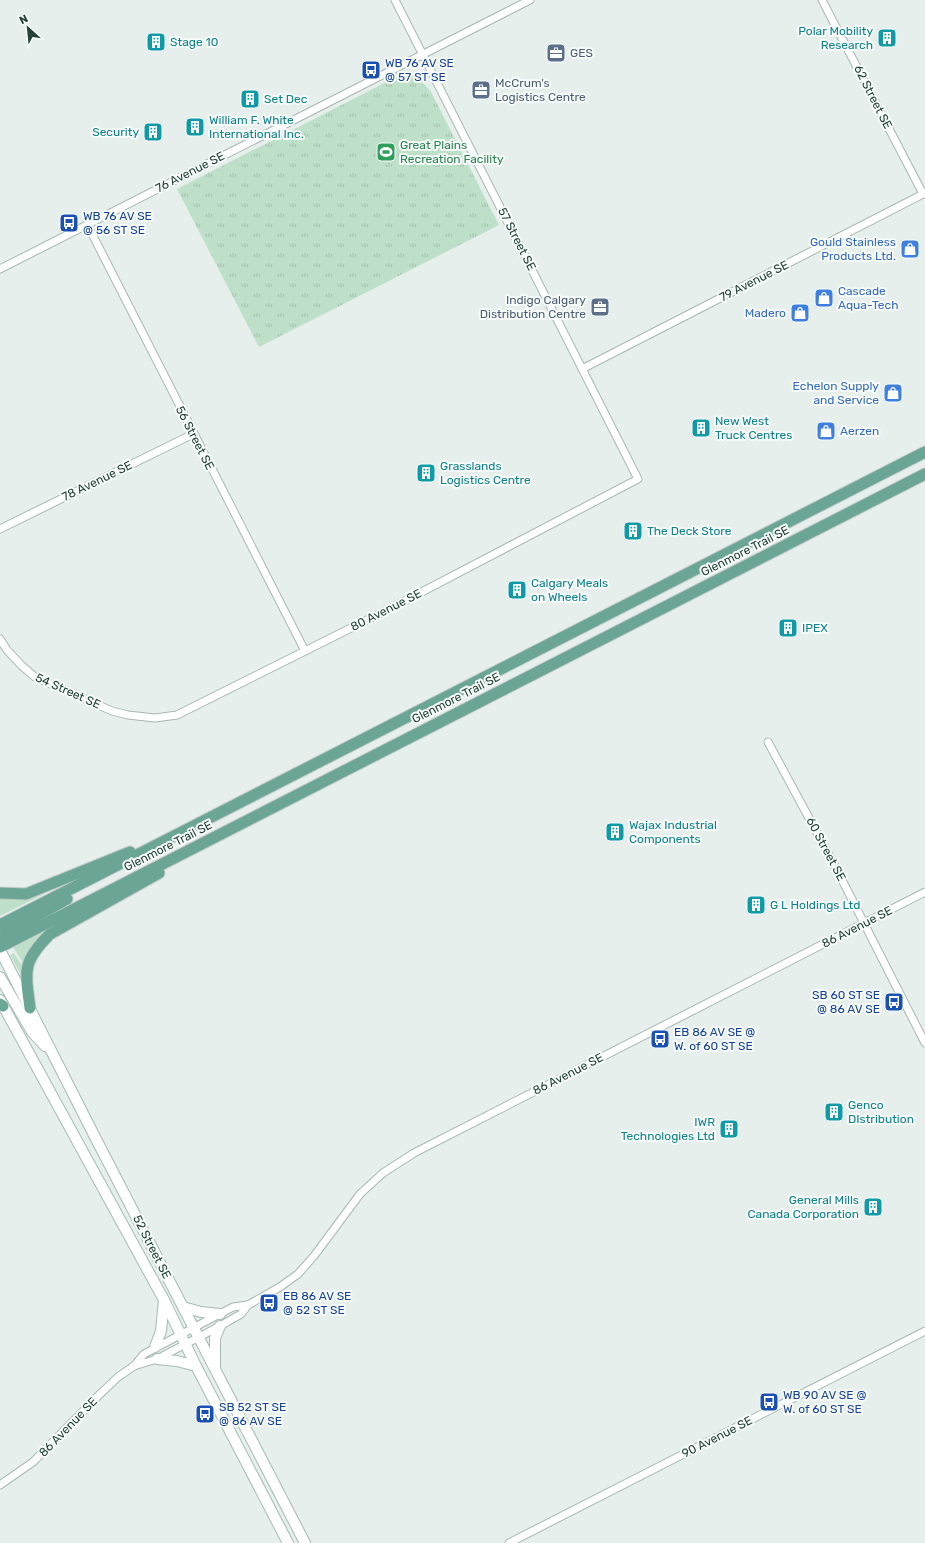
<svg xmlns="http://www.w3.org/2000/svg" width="925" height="1543" font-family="Rubik,sans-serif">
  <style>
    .grass { fill: #bfe0c8 }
    .park { fill: url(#park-tufts) }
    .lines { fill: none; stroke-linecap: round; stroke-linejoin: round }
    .street-casing { stroke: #a8b8b2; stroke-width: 9 }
    .secondary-casing { stroke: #a4bbb3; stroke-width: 12 }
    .primary-casing { stroke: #c2cac8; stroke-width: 13 }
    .street { stroke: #fff; stroke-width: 7 }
    .secondary { stroke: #fff; stroke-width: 10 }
    .primary { stroke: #6aa596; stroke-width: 11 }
    .labels { text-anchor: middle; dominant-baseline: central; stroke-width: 4; stroke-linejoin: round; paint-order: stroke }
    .culture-label { font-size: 12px; fill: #0d838f; stroke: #f7fbf9; text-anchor: start }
    .service-label { font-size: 12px; fill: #4e5e75; stroke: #f7fbf9; text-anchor: start }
    .transit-label { font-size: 12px; fill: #164399; stroke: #f7fbf9; text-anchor: start }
    .street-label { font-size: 12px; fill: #24423a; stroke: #f7fbf9 }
    .leisure-label { font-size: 12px; fill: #27864d; stroke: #f7fbf9; text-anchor: start }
    .shop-label { font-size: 12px; fill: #366cbe; stroke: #f7fbf9; text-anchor: end }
  </style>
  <defs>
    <pattern id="park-tufts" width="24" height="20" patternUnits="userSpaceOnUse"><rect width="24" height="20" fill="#bfe0c8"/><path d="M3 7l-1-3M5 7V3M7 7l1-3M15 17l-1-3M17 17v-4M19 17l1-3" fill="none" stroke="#a4c1ad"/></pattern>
  </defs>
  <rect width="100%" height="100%" fill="#e6efeb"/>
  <!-- grass -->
  <g class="grass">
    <polygon points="43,891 44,894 0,916 0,897"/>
    <polygon points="45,930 47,932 24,964 23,963 13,947"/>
    <polygon points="14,953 23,967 22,972 20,973 10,955"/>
  </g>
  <!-- park -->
  <polygon class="park" points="410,73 417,76 431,92 499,225 259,347 177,189 402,74"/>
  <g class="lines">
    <!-- street casing -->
    <g class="street-casing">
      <g id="street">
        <polyline points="822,0 923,194"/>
        <polyline points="87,224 305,651"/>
        <polyline points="0,269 530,0"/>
        <polyline points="582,369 925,193"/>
        <polyline points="0,529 193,434"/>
        <polyline points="0,639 7,650 22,666 35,677 112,711 128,715 155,718 177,715 393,607 638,479 395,0"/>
        <polyline points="768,742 836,868 925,1043"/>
        <polyline points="134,1366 157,1359 220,1326 241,1314 248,1305"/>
        <polyline points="0,1485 33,1462 98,1396 118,1377 134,1366 144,1354 233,1307 248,1305 280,1287 298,1274 314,1256 360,1194 383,1173 414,1153 925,892"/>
        <polyline points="509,1543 925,1331"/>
      </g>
    </g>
    <!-- secondary casing -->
    <g class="secondary-casing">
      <g id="secondary">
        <polyline points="0,950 96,1139 305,1543"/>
        <polyline points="0,977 32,1032 45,1046"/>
        <polyline points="0,1000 164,1300 196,1366 288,1543"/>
        <polyline points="183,1307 201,1312 220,1314"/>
        <polyline points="155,1347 161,1331 164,1300"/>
        <polyline points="157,1359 177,1361 196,1366"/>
        <polyline points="215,1368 215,1338 220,1326"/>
      </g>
    </g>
    <!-- primary casing -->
    <g class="primary-casing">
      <g id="primary">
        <polyline points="0,893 26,894 130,852"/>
        <polyline points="0,925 925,452"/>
        <polyline points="0,937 67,899"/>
        <polyline points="0,947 925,474"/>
        <polyline points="0,1004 3,1006"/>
        <path d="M30 1008C25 970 22 962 50 934L159 873"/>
      </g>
    </g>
    <!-- street -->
    <use href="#street" class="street"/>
    <!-- secondary -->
    <use href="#secondary" class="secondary"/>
    <!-- primary -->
    <use href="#primary" class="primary"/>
  </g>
  <!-- icons -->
  <defs>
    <g id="building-square" transform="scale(1)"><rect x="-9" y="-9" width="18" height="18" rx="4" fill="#0f9aa8" stroke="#f7fbf9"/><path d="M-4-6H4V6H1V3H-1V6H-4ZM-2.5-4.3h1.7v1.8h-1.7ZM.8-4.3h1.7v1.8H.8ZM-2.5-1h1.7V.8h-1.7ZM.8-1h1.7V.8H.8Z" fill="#fff"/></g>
    <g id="office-square" transform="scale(1)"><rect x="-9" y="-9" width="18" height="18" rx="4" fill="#5c6f8a" stroke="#f7fbf9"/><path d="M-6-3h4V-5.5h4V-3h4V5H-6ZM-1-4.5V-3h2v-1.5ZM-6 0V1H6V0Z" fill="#fff"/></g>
    <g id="bus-square" transform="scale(1)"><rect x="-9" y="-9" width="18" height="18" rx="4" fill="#1a4fb4" stroke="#f7fbf9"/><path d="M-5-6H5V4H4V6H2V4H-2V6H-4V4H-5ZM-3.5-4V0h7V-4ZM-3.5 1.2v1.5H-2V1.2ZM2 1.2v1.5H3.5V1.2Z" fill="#fff"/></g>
    <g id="stadium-square" transform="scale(1)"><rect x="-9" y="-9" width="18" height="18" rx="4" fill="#2e9e5b" stroke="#f7fbf9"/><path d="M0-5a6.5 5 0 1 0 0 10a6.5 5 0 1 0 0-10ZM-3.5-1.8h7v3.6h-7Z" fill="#fff"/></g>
    <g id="shop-square" transform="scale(1)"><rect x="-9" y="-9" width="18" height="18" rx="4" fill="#3f7fe0" stroke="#f7fbf9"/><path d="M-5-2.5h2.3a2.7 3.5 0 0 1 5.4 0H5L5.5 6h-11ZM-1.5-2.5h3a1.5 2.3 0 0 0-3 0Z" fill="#fff"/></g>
  </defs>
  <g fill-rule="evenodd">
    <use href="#building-square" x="887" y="38"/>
    <use href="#building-square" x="156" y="42"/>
    <use href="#office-square" x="556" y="53"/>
    <use href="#bus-square" x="371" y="70"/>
    <use href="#office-square" x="481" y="90"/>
    <use href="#building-square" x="250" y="99"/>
    <use href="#building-square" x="195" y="127"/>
    <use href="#building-square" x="153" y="132"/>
    <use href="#stadium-square" x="386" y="152"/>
    <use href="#bus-square" x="69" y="223"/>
    <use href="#shop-square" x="910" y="249"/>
    <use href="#shop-square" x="824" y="298"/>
    <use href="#office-square" x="600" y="307"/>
    <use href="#shop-square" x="800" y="313"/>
    <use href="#shop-square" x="893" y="393"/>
    <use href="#building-square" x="701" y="428"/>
    <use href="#shop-square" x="826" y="431"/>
    <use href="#building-square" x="426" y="473"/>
    <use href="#building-square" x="633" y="531"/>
    <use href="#building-square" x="517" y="590"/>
    <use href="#building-square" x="788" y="628"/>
    <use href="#building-square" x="615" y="832"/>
    <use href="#building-square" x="756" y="905"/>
    <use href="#bus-square" x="894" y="1002"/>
    <use href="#bus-square" x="660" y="1039"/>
    <use href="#building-square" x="834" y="1112"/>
    <use href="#building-square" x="729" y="1129"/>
    <use href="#building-square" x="873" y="1207"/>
    <use href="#bus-square" x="269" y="1303"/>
    <use href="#bus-square" x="769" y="1402"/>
    <use href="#bus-square" x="205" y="1414"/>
  </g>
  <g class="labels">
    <!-- culture labels -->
    <g class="culture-label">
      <text x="873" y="31" text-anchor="end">Polar Mobility<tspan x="873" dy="14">Research</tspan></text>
      <text x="170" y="42">Stage 10</text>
      <text x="264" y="99">Set Dec</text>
      <text x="209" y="120">William F. White<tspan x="209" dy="14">International Inc.</tspan></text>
      <text x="139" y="132" text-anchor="end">Security</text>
      <text x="715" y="421">New West<tspan x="715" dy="14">Truck Centres</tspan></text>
      <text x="440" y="466">Grasslands<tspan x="440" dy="14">Logistics Centre</tspan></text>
      <text x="647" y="531">The Deck Store</text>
      <text x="531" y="583">Calgary Meals<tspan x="531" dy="14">on Wheels</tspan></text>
      <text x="802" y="628">IPEX</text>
      <text x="629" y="825">Wajax Industrial<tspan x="629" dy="14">Components</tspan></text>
      <text x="770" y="905">G L Holdings Ltd</text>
      <text x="848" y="1105">Genco<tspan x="848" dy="14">DIstribution</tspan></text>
      <text x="715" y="1122" text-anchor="end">IWR<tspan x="715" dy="14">Technologies Ltd</tspan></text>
      <text x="859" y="1200" text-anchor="end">General Mills<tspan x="859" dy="14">Canada Corporation</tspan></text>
    </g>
    <!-- service labels -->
    <g class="service-label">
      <text x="570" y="53">GES</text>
      <text x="495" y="83">McCrum's<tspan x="495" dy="14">Logistics Centre</tspan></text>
      <text x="586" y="300" text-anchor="end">Indigo Calgary<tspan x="586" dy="14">Distribution Centre</tspan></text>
    </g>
    <!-- transit labels -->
    <g class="transit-label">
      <text x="385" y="63">WB 76 AV SE<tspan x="385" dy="14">@ 57 ST SE</tspan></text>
      <text x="83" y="216">WB 76 AV SE<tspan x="83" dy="14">@ 56 ST SE</tspan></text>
      <text x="880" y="995" text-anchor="end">SB 60 ST SE<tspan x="880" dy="14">@ 86 AV SE</tspan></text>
      <text x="674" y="1032">EB 86 AV SE @<tspan x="674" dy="14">W. of 60 ST SE</tspan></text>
      <text x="283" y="1296">EB 86 AV SE<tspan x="283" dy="14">@ 52 ST SE</tspan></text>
      <text x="783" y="1395">WB 90 AV SE @<tspan x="783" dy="14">W. of 60 ST SE</tspan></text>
      <text x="219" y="1407">SB 52 ST SE<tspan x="219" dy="14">@ 86 AV SE</tspan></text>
    </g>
    <!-- street labels -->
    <g class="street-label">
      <text transform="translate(873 97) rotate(63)">62 Street SE</text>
      <text transform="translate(190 172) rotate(-27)">76 Avenue SE</text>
      <text transform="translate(517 239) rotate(63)">57 Street SE</text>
      <text transform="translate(754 281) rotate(-27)">79 Avenue SE</text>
      <text transform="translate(195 438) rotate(63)">56 Street SE</text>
      <text transform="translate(97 481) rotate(-26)">78 Avenue SE</text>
      <text transform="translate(745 551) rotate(-27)">Glenmore Trail SE</text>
      <text transform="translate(386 610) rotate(-27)">80 Avenue SE</text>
      <text transform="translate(68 691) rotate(24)">54 Street SE</text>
      <text transform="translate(456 698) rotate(-27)">Glenmore Trail SE</text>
      <text transform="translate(168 846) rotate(-27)">Glenmore Trail SE</text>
      <text transform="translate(826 849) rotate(62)">60 Street SE</text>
      <text transform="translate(857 927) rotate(-27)">86 Avenue SE</text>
      <text transform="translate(568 1074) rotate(-27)">86 Avenue SE</text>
      <text transform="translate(152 1247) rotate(63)">52 Street SE</text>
      <text transform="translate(68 1427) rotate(-46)">86 Avenue SE</text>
      <text transform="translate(717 1437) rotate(-27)">90 Avenue SE</text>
    </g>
    <!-- leisure labels -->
    <g class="leisure-label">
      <text x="400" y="145">Great Plains<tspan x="400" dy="14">Recreation Facility</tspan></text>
    </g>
    <!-- shop labels -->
    <g class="shop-label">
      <text x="896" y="242">Gould Stainless<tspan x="896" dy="14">Products Ltd.</tspan></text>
      <text x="838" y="291" text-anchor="start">Cascade<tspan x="838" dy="14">Aqua-Tech</tspan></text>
      <text x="786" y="313">Madero</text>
      <text x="879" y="386">Echelon Supply<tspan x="879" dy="14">and Service</tspan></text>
      <text x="840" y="431" text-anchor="start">Aerzen</text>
    </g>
  </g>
  <!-- north arrow -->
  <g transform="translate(28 28) rotate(333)" stroke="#f7fbf9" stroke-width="3" paint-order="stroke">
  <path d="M0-3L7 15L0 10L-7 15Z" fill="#24423a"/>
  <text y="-6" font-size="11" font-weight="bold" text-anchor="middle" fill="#24423a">N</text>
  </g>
</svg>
